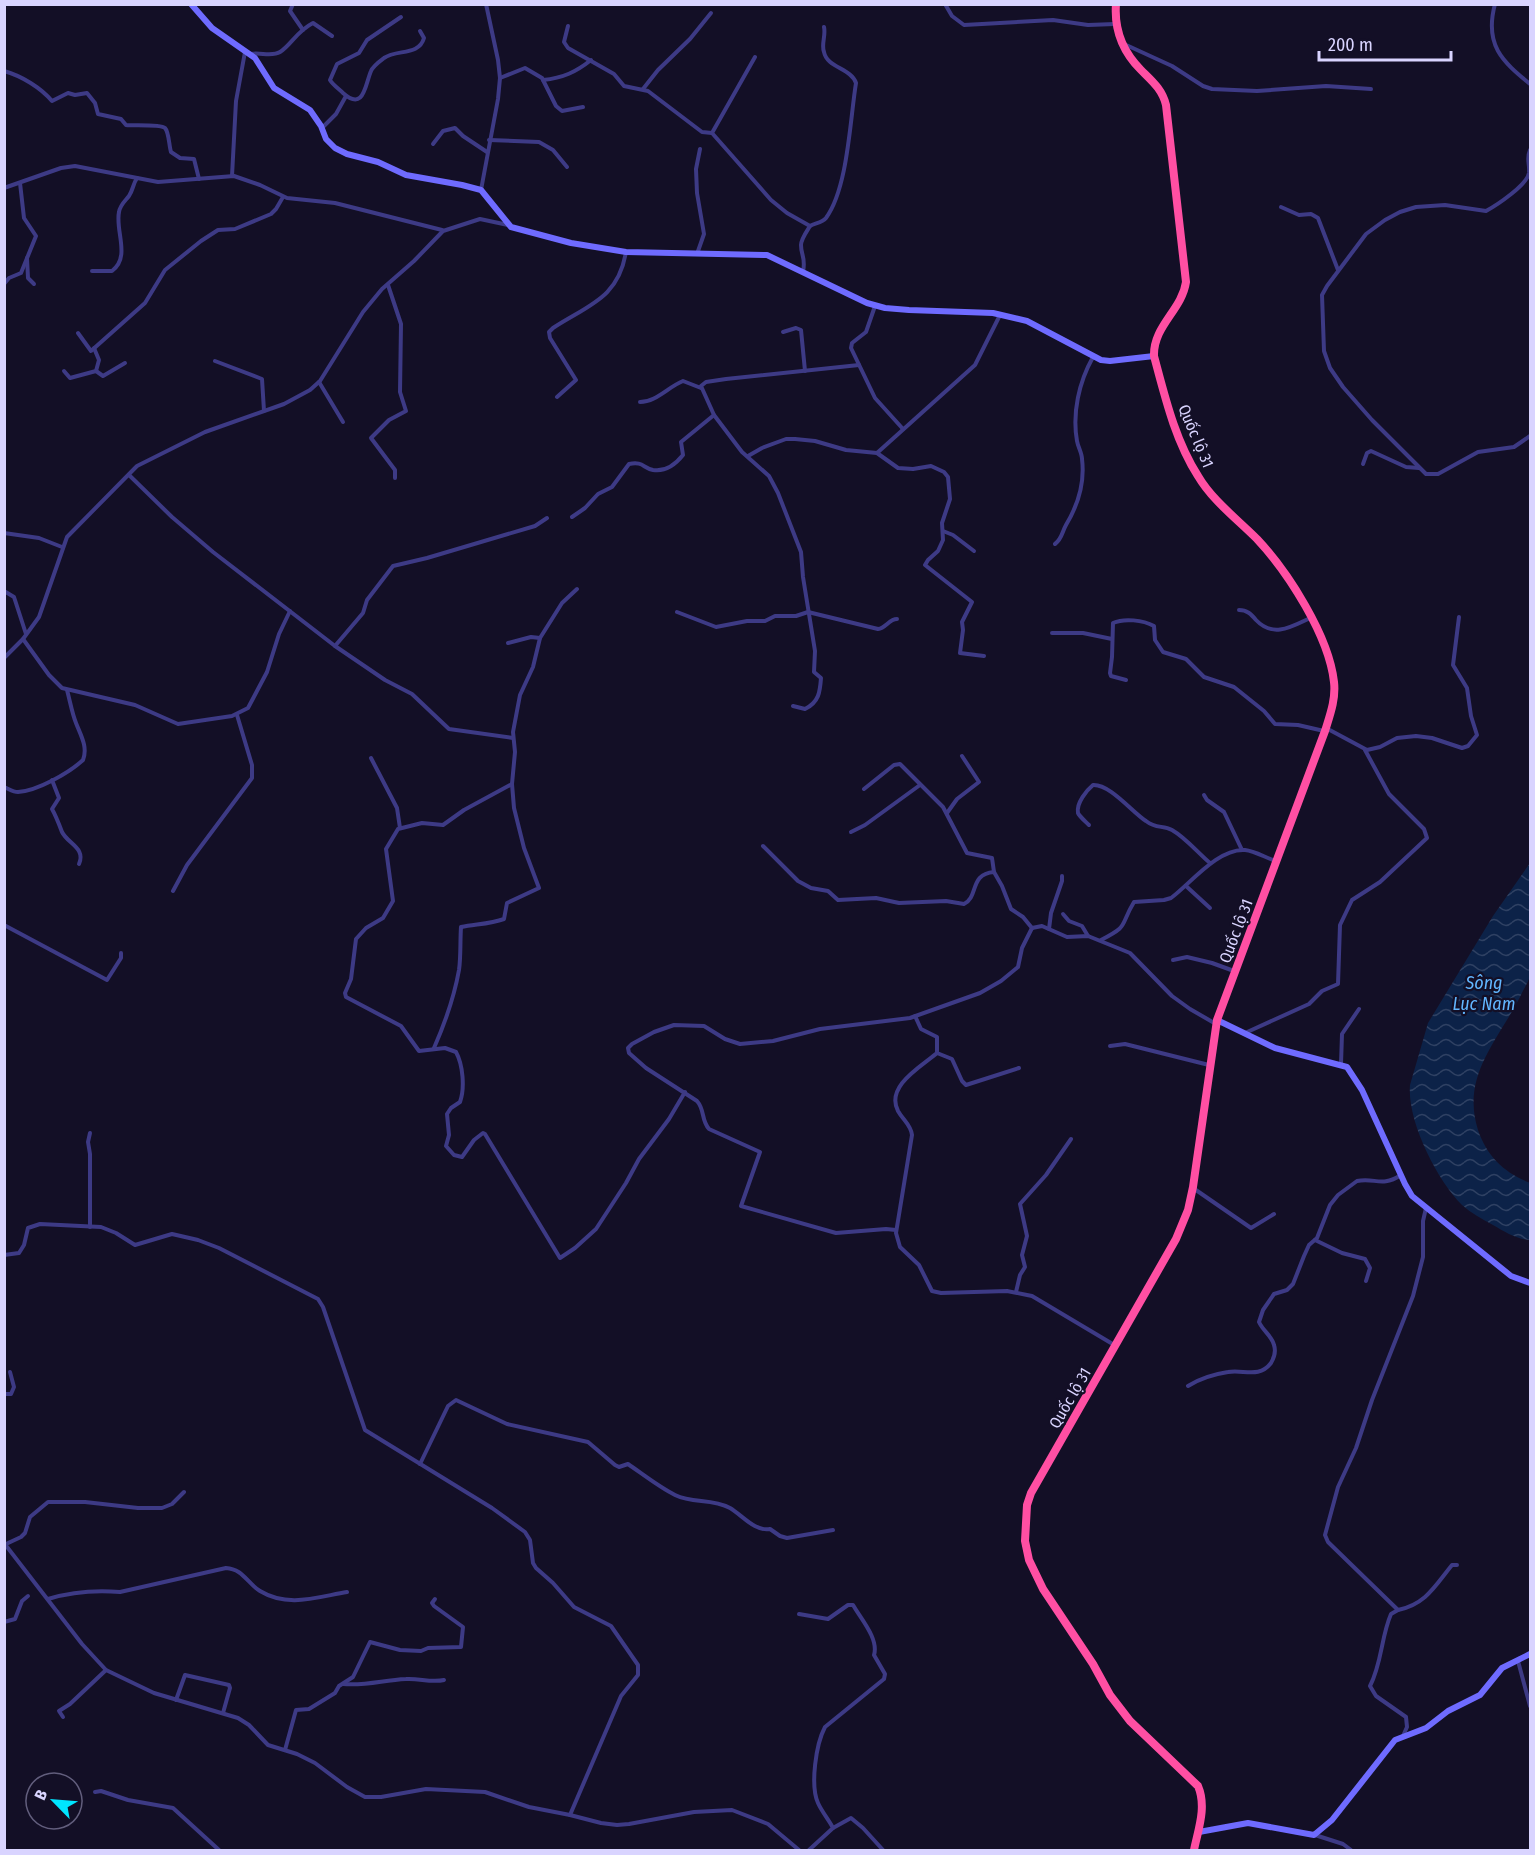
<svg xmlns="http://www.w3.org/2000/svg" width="1535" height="1855" font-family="'Fira Sans Condensed',sans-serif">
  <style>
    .water { fill: url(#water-waves) }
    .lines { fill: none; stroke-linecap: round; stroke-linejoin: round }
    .street { stroke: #3d3a85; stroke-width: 4 }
    .secondary { stroke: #6f6bff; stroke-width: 6 }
    .highway { stroke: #ff4fa3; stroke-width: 8 }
    .labels { text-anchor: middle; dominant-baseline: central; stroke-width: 4.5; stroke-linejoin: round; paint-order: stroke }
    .street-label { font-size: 16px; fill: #d9d4ff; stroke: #130f26 }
    .water-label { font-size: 18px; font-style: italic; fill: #62b6ff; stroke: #130f26 }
  </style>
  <defs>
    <pattern id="water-waves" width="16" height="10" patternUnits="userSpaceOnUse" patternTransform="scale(1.5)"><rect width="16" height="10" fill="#0c2248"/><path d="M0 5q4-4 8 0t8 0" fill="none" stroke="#2f4163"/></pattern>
  </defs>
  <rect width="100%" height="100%" fill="#130f26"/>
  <!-- water -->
  <path class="water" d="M1530 863C1531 890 1530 917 1530 945 1530 954 1533 967 1530 976 1528 983 1523 990 1520 997 1497 1042 1461 1076 1478 1130 1487 1157 1505 1173 1530 1183V1240C1516 1239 1505 1232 1493 1225 1482 1219 1471 1213 1462 1205 1437 1180 1407 1121 1410 1085L1428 1023 1493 916Z"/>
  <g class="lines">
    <!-- street -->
    <g class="street">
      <polyline points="293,4 290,11 303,30"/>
      <polyline points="945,4 952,16 964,25 1053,20 1088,25 1115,24"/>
      <path d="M1495 4C1484 45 1502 61 1530 84"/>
      <path d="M401 17 367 40 359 53 337 64 330 80C333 85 339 89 343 93 364 112 365 85 371 71 373 66 380 61 384 58 397 49 419 56 424 38L420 31"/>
      <polyline points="568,26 564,42 568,48 614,74 624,86 648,91 702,132 712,133"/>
      <polyline points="1124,44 1172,66 1203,86 1212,89 1257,91 1326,86 1371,89"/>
      <polyline points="4,47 4,51"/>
      <path d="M251 54C260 52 272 57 280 52 291 45 297 31 313 23L332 36"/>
      <polyline points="755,57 712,133 771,200 787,213 810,226"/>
      <path d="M4 71C22 76 41 88 52 101L68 93 75 95 87 93 95 103 98 114 121 119 126 125C133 126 160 124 165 128 169 132 169 146 171 152L180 158 194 159 199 179"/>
      <polyline points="500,78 525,68 542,78 556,106 562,111 583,107"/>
      <path d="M543 80C563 78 576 72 591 60"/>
      <polyline points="643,89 658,70 690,39 711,13"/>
      <polyline points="322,128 336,114 346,96"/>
      <polyline points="489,140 539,142 553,150 567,167"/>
      <polyline points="433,144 443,131 455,128 463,136 487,152"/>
      <path d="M1530 150C1526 159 1530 164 1529 173 1527 185 1497 205 1486 211L1445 205 1416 207 1400 212 1385 220 1366 234 1327 286 1322 295 1324 351 1330 368 1343 387 1372 420 1426 474H1438L1478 452 1514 447 1530 436"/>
      <polyline points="232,176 236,101 245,52"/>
      <polyline points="4,188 61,168 75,166 158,182 234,176 260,185 287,198 335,203 442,230"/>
      <polyline points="481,190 498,99 500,78 498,60 486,4"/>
      <polyline points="1281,207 1299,215 1311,214 1318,218 1338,270"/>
      <polyline points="697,254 704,234 697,193 696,169 700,149"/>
      <polyline points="27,258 28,278 34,284"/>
      <path d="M92 271H112C131 257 115 231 119 212 120 205 125 201 129 196 133 190 133 184 137 178"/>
      <path d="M803 272C806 257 801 256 801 245 801 239 807 231 810 226 815 223 822 223 826 218 848 188 850 119 856 83 851 68 827 68 824 52 821 44 826 36 824 27"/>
      <polyline points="4,284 9,278 21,273 36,236 24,218 20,183"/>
      <polyline points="388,285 401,324 400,392 406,411 389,420 371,438 395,470 395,478"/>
      <polyline points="875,306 866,332 852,343 851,348 875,398 903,429"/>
      <polyline points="783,332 796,328 801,330 805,371"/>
      <polyline points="78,333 91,351 145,303 165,270 201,241 218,230 235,229 271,214 276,209 283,197"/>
      <polyline points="215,361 262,379 264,411"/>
      <polyline points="64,371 70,378 96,371 99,360 94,348"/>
      <polyline points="96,371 103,376 125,363"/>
      <polyline points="319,382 343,422"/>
      <path d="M557 397 576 380 550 338 549 332 553 328C588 305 618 299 626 252"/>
      <path d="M640 402C656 402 668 387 683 381L701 388"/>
      <polyline points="877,453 898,468 913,469 931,466 944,472 948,477 950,499 942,523 943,540 938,551 928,560 925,565 972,602 962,622 963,630 960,653 984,656"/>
      <polyline points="748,456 762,448 786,439 795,439 815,441 846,450 877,453 975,365 1000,315"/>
      <polyline points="1363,464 1367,453 1371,451 1406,467 1419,468"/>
      <polyline points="129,475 172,517 213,552 335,646 385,680 412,694 449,729 513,738"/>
      <path d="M572 517 585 508 598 494 612 487 629 464C643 461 643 468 653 470 665 472 675 465 683 455L681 442 714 415"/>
      <polyline points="943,531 953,535 974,551"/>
      <polyline points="4,533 39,538 62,547"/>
      <path d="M1055 544C1062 539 1062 532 1066 525 1078 505 1085 483 1082 459 1082 453 1078 447 1077 441 1072 413 1079 382 1093 357"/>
      <polyline points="4,591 14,597 26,634"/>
      <path d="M1239 610C1247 610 1251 614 1256 620 1273 638 1291 627 1310 618"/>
      <path d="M677 612 716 627 747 621H765L775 616H796L808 612 878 629C886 628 889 619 897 619"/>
      <polyline points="1052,633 1083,633 1112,639"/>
      <polyline points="23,639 49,675 62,688 135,705 178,724 232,716 248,708 267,672 279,634 290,611"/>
      <polyline points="508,643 531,637 540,638"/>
      <polyline points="335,646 363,613 367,600 393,566 427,558 535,526 547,518"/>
      <polyline points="4,658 23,639 39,617 67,537 137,466 205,432 284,404 310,390 320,381 363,312 382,289 414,261 443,231 480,219 508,225"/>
      <path d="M1126 680 1111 676 1110 673 1112 657 1113 623C1124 618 1143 620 1154 626L1155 640 1163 652 1186 659 1204 677 1234 687 1264 711 1275 724 1298 725 1324 731"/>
      <path d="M793 706 805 709C819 702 820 692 821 678L814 672 815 651 803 577 801 552 778 493 769 476 742 452 714 415 701 386 706 382 726 379 859 365"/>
      <polyline points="1326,728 1367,750 1380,747 1397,738 1416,736 1432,738 1462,748 1468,746 1477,735 1471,716 1467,688 1453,665 1459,617"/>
      <polyline points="371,758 397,808 400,828"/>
      <path d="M52 780 59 798 52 809C56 816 59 824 62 832 68 844 86 848 79 864"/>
      <path d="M512 784 464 810 443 825 422 823 398 829 386 849 393 901 383 918 366 928 356 939 351 979 345 993 346 997 401 1026 419 1051 445 1048 456 1052C463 1065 465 1088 460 1102L451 1108 447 1114 449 1135 446 1146 454 1155 462 1157 474 1140 483 1133 485 1134 560 1258 575 1248 596 1229 626 1183 639 1159 669 1119 685 1092"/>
      <path d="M4 787C9 789 13 792 18 792 37 791 69 773 83 760 88 747 81 736 76 723 72 713 70 701 67 690"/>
      <polyline points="864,789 894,765 900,764 943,807 967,853 992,858 994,872"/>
      <polyline points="1204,795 1207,800 1224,812 1242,850"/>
      <polyline points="947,813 957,799 979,782 962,756"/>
      <path d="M1089 825C1086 822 1079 816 1078 813 1076 803 1087 790 1093 785 1110 784 1132 812 1146 821 1156 829 1163 825 1172 830 1186 838 1198 853 1210 863"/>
      <polyline points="851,832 865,825 920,785"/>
      <path d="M763 846 798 881 811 888 828 891 838 900 876 898 899 903 946 901 964 904C979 897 969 874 994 872L1002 886 1011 909 1023 917 1032 928"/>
      <polyline points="1186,886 1210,908"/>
      <polyline points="173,891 187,865 252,778 252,765 237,715"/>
      <polyline points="1063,914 1069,921 1082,926 1088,936"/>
      <polyline points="4,925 107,980 121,958 121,953"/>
      <polyline points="1032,928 1042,926 1067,937 1088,936 1130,953 1172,996 1190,1009 1216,1024"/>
      <polyline points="1049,929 1051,913 1062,881 1062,876"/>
      <path d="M1101 940C1130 925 1119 927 1134 902L1164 900 1171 898C1190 884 1218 848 1245 850 1255 851 1266 858 1276 861"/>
      <polyline points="1173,960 1187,957 1212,963 1234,971"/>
      <path d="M915 1016 921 1029 937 1037V1053C922 1066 885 1086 898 1111 903 1120 911 1125 912 1135L896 1233 900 1247 919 1265 932 1291 941 1293 1007 1291 1032 1296 1116 1346"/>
      <polyline points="1245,1033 1309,1004 1322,991 1338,984 1340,925 1352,900 1380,882 1427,838 1424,829 1389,794 1365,750"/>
      <polyline points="1110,1046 1125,1044 1209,1065"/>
      <path d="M434 1048C445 1023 454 998 459 970 461 956 460 941 461 927 476 924 490 924 504 919L507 903 539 888 524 848 514 808 512 784 515 752 513 732 520 695 533 667 540 638 562 603 577 589"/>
      <polyline points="937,1053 952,1059 962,1081 966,1085 1019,1068"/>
      <polyline points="1341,1064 1342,1034 1359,1009"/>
      <polyline points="1193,1188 1251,1228 1274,1214"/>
      <polyline points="90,1227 90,1154 88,1142 90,1133"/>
      <path d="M896 1230 886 1229 836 1233 741 1206 760 1152 709 1129C701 1120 705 1110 697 1101L646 1068 629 1053 628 1048 632 1044 654 1032 674 1025 704 1026 725 1039 740 1044 773 1041 820 1029 910 1018 980 993 1001 981 1018 967 1022 948 1032 928"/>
      <polyline points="1315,1240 1342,1253 1365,1259 1370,1268 1366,1281"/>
      <polyline points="4,1255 19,1253 24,1245 28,1228 40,1224 101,1227 116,1233 135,1245 172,1234 198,1240 219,1248 318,1299 323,1307 365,1430 492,1508 525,1532 530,1540 533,1563 536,1568 553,1583 574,1607 611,1626 638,1665 638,1675 621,1696 570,1815"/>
      <polyline points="1016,1292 1020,1275 1025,1267 1022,1255 1027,1236 1020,1204 1046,1175 1071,1139"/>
      <path d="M1188 1386C1199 1379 1215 1374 1228 1372 1243 1369 1259 1379 1271 1363 1274 1358 1276 1351 1274 1345 1272 1336 1263 1331 1259 1322L1263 1310 1274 1294 1287 1290 1293 1284 1304 1256 1309 1245 1317 1238 1330 1205 1338 1195 1357 1181C1375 1177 1381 1188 1401 1175"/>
      <polyline points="4,1394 11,1394 14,1387 10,1372"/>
      <path d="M420 1464 448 1406 456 1400 507 1424 588 1442 615 1465 619 1467 628 1464C644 1475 659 1487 675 1495 693 1504 711 1498 730 1508 742 1515 755 1532 770 1529L780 1536 787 1538 833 1530"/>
      <polyline points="4,1543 82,1644 106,1670 154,1693 238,1718 249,1725 268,1745 297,1754 315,1763 347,1787 365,1797 381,1797 426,1789 485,1792 529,1807 570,1815 601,1823 617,1825 629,1824 694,1812 732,1810 768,1824 799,1850"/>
      <polyline points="6,1544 21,1537 25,1533 30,1517 48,1502 85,1502 138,1508 162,1508 172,1504 184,1492"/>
      <path d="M48 1599C71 1592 96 1590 120 1592L226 1568C243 1569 247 1583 260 1591 288 1608 317 1597 347 1592"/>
      <path d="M1398 1610C1426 1604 1435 1586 1452 1565H1457"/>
      <path d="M799 1614 828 1619 848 1605H853C861 1619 879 1639 874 1655L885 1674 884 1679 825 1727C816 1744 810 1785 818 1803 822 1812 829 1820 833 1828L809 1850"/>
      <polyline points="4,1622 15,1619 22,1601 28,1596"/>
      <polyline points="1518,1661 1530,1706"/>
      <path d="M343 1684C367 1686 383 1680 406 1679 419 1678 431 1683 444 1680"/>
      <polyline points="176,1700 185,1675 229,1685 230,1688 223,1713"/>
      <polyline points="63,1717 59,1711 70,1704 106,1670"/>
      <path d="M1403 1736 1407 1727 1406 1717 1376 1696 1370 1686C1382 1663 1381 1637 1391 1614L1398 1610 1328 1542 1325 1535 1338 1487 1356 1448 1372 1400 1413 1296 1423 1257V1221L1426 1208"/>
      <polyline points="285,1750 296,1710 309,1709 335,1693 339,1686 353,1677 370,1642 400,1650 421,1651 428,1648 461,1647 463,1627 434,1606 432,1603 435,1599"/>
      <polyline points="95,1792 101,1791 128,1800 173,1808 219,1850"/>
      <polyline points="833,1828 851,1818 863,1828 883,1850"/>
      <polyline points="1315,1835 1343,1844 1351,1850"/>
    </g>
    <!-- secondary -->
    <g class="secondary">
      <polyline points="191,4 212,28 255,58 274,88 310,110 321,126 326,139 335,148 347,154 378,162 406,175 462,185 481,190 511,227 571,243 626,252 767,255 867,303 885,308 909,310 993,313 1027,321 1101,360 1110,361 1154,356"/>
      <polyline points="1217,1020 1275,1048 1347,1067 1362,1090 1405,1184 1412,1196 1511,1276 1530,1283"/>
      <polyline points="1199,1832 1248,1823 1314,1835 1332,1820 1395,1740 1426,1728 1448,1711 1480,1695 1502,1668 1530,1654"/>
    </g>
    <!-- highway -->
    <path class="highway" d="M1116 4C1114 30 1123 52 1141 70 1152 81 1162 89 1166 105L1186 282C1182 310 1153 326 1154 356 1165 397 1175 440 1198 476 1212 500 1237 519 1257 539 1288 572 1329 636 1334 682 1336 699 1330 715 1325 731L1217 1020 1193 1187 1188 1210 1176 1239 1031 1493 1027 1505 1025 1541 1029 1560 1043 1589 1093 1664 1110 1695 1130 1721 1198 1786C1207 1807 1198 1830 1194 1850"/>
  </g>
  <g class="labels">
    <!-- street labels -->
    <g class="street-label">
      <text transform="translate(1196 436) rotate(67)">Quốc lộ 31</text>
      <text transform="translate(1236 931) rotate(-69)">Quốc lộ 31</text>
      <text transform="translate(1070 1398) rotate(-60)">Quốc lộ 31</text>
    </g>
    <!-- water labels -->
    <g class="water-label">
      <text x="1484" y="983">Sông<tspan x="1484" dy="21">Lục Nam</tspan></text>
    </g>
  </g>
  <!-- border -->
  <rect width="1535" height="1855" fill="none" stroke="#d9d4ff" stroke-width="12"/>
  <!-- north arrow -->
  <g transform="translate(54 1801) rotate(295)"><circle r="28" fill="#130f26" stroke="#625e7d" stroke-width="1.5"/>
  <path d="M0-4.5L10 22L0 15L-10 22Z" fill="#00e5ff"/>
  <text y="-9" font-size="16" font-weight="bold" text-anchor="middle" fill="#d9d4ff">B</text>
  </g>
  <!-- scale -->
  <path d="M1319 51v9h132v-9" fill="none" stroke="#d9d4ff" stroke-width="3"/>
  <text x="1328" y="51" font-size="18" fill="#d9d4ff" stroke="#130f26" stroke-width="4.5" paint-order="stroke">200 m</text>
</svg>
